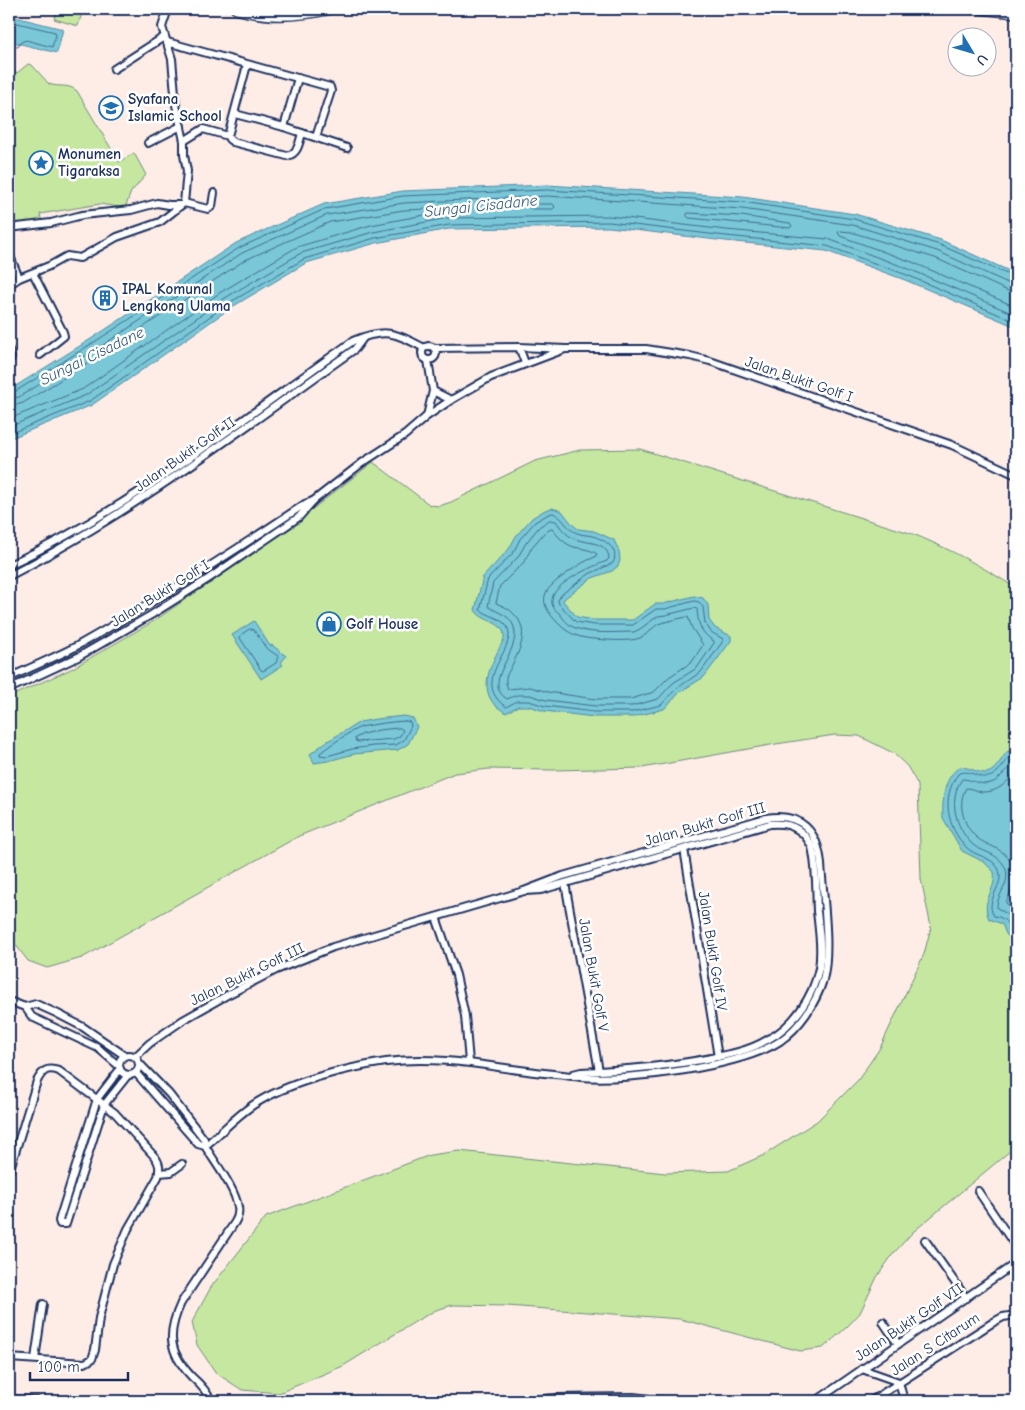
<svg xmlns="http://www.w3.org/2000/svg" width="1025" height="1410" font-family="'Comic Neue',sans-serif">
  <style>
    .green { fill: #c5e7a0; stroke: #708b7f }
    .water { fill: #79c7d7; stroke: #538aa7 }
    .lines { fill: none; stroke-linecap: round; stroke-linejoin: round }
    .shore { stroke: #416c8e; stroke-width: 1 }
    .street-casing { stroke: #1b2f5e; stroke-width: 10 }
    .secondary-casing { stroke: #1b2f5e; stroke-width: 12 }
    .street { stroke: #fff; stroke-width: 6 }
    .secondary { stroke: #fff; stroke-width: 9 }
    .labels { text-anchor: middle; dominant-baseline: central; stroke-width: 5; stroke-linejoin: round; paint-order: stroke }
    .poi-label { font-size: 15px; font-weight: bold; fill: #1b2f5e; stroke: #fff; text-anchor: start }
    .street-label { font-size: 15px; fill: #1b2f5e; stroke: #fff }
    .water-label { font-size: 16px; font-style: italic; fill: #375d82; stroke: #fff }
  </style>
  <rect width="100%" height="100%" fill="#feede6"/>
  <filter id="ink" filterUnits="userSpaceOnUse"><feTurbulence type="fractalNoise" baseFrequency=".02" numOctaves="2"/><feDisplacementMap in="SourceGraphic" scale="10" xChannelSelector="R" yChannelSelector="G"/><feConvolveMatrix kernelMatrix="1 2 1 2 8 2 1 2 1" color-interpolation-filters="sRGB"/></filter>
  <g filter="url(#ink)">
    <!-- green -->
    <g class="green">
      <polygon points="58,9 68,9 82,13 78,26 54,19"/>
      <path d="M28 64 32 65 49 84C60 88 67 83 77 91L119 162 134 153 146 175 131 192 125 208 100 204 40 214 42 222 9 225V66L17 73Z"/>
      <path d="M640 449 913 534C950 549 983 567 1016 588V1146L913 1232 893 1254 877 1277 860 1313 847 1327 823 1348 800 1351 680 1319 507 1306 453 1305 436 1310 418 1320 343 1366 279 1393 242 1390 216 1373 197 1345 192 1322 211 1287 266 1217 430 1155 459 1151 665 1173 728 1171 764 1155 817 1121 858 1080 880 1048 924 954 931 927 921 879 918 785 907 766 893 753 859 736 835 735 776 744 642 768 553 770 489 769 455 773 299 836 82 958 47 968 28 961 12 940 9 927V697L71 669 154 621 284 531 373 462 430 505 439 506 451 502 535 461 580 450Z"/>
    </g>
    <!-- water -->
    <g class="water">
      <polygon points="11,16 63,29 57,53 9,41 9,24"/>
      <polygon points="547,185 743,197 855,214 941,240 1016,274 1016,327 905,280 826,251 725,241 609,227 449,229 376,243 306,263 232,307 92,405 9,439 9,388 14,387 94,337 236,243 324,204 403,191"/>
      <path d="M552 508 562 511 572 524 578 529 594 531 614 540 619 551 620 560 618 566 612 571 592 578 565 598 563 601 577 617 594 620H633L655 604H663L694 596 703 598 708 605 709 620 715 628 731 636V641L704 677 680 692 664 709 633 717H594L544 711 529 706H518L506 713C502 710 496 707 493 703 478 683 495 658 504 639 506 620 482 623 475 610L483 577 509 549 516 536 532 518 545 510Z"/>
      <polygon points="254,621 270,646 272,645 286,656 281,663 283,665 261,679 232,635"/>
      <polygon points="404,716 413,718 417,727 408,744 398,750 354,754 328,761 314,763 310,754 326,742 360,722 376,719"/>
      <path d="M1008 751 1016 753V936L1010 938 1006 934 1002 924 989 919C980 899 997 891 994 872L984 862 962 851 943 818C942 800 944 776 960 767 969 767 976 772 984 773 995 774 1001 758 1008 751Z"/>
    </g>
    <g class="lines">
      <!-- shore -->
      <g class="shore">
        <polyline points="9,21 55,32 56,35 52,47 26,40 21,42 18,47 9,46"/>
        <polygon points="531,204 553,204 555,207 553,209 532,209 529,207"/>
        <polygon points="688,213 741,216 790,223 792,226 790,228 689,218 687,216"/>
        <polyline points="1016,292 1008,291 935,258 851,232 841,231 838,232 840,236 912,262 1016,307"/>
        <polyline points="9,393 16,391 96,341 239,248 325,209 403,196 547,190 743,202 854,219 940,245 1016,278"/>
        <polyline points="9,399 19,397 100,347 242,253 327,215 404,203 547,196 742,209 853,225 937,251 1010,284 1016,285"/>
        <polyline points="9,407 23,403 104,353 245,260 330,222 404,210 429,209 432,210 430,214 371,225 297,247 221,292 83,389 9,419"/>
        <polyline points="9,427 86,395 225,298 301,253 373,232 448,218 609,216 726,230 828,239 909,269 1016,315"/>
        <polyline points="9,434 90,401 229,303 304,259 375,238 449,225 609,222 726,236 827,246 907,275 1016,322"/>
        <path d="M553 513C564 517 566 529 577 533 582 535 588 535 593 536 605 540 620 549 613 563L589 574 562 594 558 600 559 604 576 622 594 625H633L656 609H665L694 601 699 602 703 607 705 623 711 632 723 639V641L701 672 677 688 661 705 632 712H594L545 706 529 701H517L506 707C466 679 526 644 504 623 498 617 487 615 480 610L488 579 513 553 520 539 535 522 547 515Z"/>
        <path d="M550 520 556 521C561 528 565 534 573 538 585 544 607 540 609 558L607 561C593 566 553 583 552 600 551 606 555 610 559 613 563 618 567 624 573 627 590 635 616 632 634 632L640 629 658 616 666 615 694 608 697 609C698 623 700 633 714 641V643L697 668 673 683 658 699 632 706H595L546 700 530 695H517L507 699C478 681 529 647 511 621 506 614 494 611 488 606L493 583 518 557 526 543 539 527Z"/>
        <path d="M552 529C558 536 564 544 574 547 582 549 590 549 597 554L595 557C584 561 576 567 566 574 543 590 536 600 557 622 567 633 578 638 594 639 605 640 630 642 640 638 647 635 652 628 658 624 661 623 684 617 688 617L692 628 703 645 692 662 669 677 654 692 631 699H595L548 692 530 687 508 689 506 683V677C515 658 534 632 513 613 509 608 502 606 496 603L500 586 524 562 532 547 544 533Z"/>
        <polygon points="250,629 254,630 266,648 278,656 276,663 263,671 261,670 240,638 241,635"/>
        <path d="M405 721 410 722 411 726 404 740 396 745 373 746 352 749 327 756 320 755V753C329 746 352 730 361 727 375 724 390 722 405 721Z"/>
        <polygon points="400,728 403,730 400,736 394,739 357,742 355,740 355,738 363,734 379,730"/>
        <path d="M1016 757H1009C985 796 977 765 958 774 941 797 947 827 966 847 974 856 991 856 998 868 1007 885 983 899 994 916 1003 917 1008 922 1011 931H1016"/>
        <path d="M1016 764C1006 765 1002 780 991 783 980 786 972 779 962 779 948 799 955 826 971 843 979 852 998 852 1005 867 1012 884 996 894 997 908L1009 915 1016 925"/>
        <path d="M1016 772C1007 782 998 793 982 792 976 791 971 788 966 788 957 803 963 825 976 837 987 847 1006 847 1012 866 1017 880 1010 891 1006 903L1016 911"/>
      </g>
      <!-- street casing -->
      <g class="street-casing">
        <g id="street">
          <polyline points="167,42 330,87 331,91 316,137"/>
          <path d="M247 65 228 136 229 139 233 142 287 156C298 154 299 143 302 133"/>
          <polyline points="114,69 164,37"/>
          <polyline points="235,114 284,127 347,148"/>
          <polyline points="284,127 298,78"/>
          <polyline points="184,141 203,129 228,136"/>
          <polyline points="148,143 181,126"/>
          <polyline points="184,203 208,209 212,206 214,193"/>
          <polyline points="9,228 51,223 82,215 131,210 157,203 169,205 180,205"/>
          <polyline points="9,254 19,278"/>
          <polyline points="33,273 63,332 64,336 40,355"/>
          <polyline points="9,285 19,278 49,266 67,256 80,258 117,237 160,222 184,203 187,171 184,155 184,141 176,105 172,59 162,27 168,9"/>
          <circle cx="429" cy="353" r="7"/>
          <polyline points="519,347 525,363"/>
          <polyline points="565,349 646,349 690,356 710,361 952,445 1016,475"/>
          <polyline points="9,350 11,358"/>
          <polyline points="433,391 451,400"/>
          <polyline points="427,416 433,391 428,360"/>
          <path d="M9 565C133 507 241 420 353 341 385 328 394 332 424 348"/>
          <path d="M9 576C132 513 242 429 355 349L364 337"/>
          <path d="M9 678C31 667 54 658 75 647 154 603 230 554 305 504L313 501"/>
          <polyline points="9,689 78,657 151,615 208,579 299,517 313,501 362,463 405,435 427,416 451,400 491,377 565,349 519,347 434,348"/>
          <polyline points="684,849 718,1057"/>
          <polyline points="565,883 599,1071"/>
          <path d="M525 891 541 890 770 824C789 822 804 829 812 847 817 868 816 890 817 911 819 930 822 950 819 968 813 997 794 1026 767 1040 749 1051 727 1055 706 1059 664 1067 623 1070 581 1072L573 1074"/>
          <polyline points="436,917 456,975 465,1016 469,1062"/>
          <polyline points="9,1001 25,1007 36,1004 56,1013 83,1027 124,1055"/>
          <polyline points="25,1007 32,1017 98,1048 119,1066"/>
          <circle cx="129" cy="1065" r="10"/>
          <path d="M136 1056 150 1043 183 1020 229 994 276 970 333 947 524 891 563 876 766 818C801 812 818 831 821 864 823 897 831 949 823 980 816 1003 800 1027 780 1041 740 1067 629 1081 581 1077 556 1074 530 1072 505 1068 466 1062 426 1057 386 1062 345 1068 288 1082 253 1105 235 1117 221 1133 205 1146"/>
          <path d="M140 1064 169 1094 204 1139 205 1146C215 1163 235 1188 238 1207 239 1212 238 1217 235 1222L181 1303C167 1333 168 1352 192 1377 200 1384 207 1391 211 1401"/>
          <polyline points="120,1069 97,1099 60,1217 59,1221 60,1224 66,1224 104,1105 128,1075"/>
          <polyline points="136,1073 198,1144 205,1146"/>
          <path d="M9 1172 37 1081C43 1070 47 1067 59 1071L115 1113 154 1156C160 1163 160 1168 158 1177L128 1229 113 1264 99 1318 95 1350 92 1359 85 1363 9 1358"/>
          <polyline points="159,1173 171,1172 182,1164"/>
          <polyline points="978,1191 1016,1247"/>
          <polyline points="925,1240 966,1298"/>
          <polyline points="883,1322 898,1344"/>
          <polyline points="35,1359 43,1304"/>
          <polyline points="862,1369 899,1382 904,1401"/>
          <polyline points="1015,1381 1016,1381"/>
          <polyline points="876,1398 886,1401"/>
          <polyline points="9,1399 37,1401"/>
          <polyline points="519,1401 556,1398 633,1397 667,1401"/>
          <polyline points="816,1401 1016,1263"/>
          <polyline points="871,1401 992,1323 1003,1317 1016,1315"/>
        </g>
      </g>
      <!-- secondary casing -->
      <g class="secondary-casing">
        <g id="secondary">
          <path d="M236 9C266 18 301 16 331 9"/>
          <polyline points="981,9 1016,13"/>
        </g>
      </g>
      <!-- street -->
      <use href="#street" class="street"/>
      <!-- secondary -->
      <use href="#secondary" class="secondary"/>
    </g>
  </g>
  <!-- icons -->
  <defs>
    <g id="school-ring" transform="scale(1.25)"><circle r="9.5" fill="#fff" stroke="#1f6fb2" stroke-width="1.5"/><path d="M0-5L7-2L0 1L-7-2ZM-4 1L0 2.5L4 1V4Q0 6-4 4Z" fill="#1f6fb2"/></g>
    <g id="sight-ring" transform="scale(1.25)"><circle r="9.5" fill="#fff" stroke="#1f6fb2" stroke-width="1.5"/><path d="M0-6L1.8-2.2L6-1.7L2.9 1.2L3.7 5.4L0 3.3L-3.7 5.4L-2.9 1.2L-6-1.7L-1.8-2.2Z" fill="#1f6fb2"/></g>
    <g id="building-ring" transform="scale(1.25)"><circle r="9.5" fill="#fff" stroke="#1f6fb2" stroke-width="1.5"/><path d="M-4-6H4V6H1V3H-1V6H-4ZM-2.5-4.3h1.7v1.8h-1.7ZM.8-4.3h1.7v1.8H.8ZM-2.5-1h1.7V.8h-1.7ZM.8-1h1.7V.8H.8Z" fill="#1f6fb2"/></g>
    <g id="shop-ring" transform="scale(1.25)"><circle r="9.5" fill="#fff" stroke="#1f6fb2" stroke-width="1.5"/><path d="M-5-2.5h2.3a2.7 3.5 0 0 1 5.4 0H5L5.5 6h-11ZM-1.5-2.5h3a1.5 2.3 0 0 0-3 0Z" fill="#1f6fb2"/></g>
  </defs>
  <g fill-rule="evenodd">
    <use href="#school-ring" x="111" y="108"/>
    <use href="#sight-ring" x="41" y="163"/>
    <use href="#building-ring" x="105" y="298"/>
    <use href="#shop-ring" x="329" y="624"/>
  </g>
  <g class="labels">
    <!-- poi labels -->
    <g class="poi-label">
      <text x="128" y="99">Syafana<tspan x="128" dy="17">Islamic School</tspan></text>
      <text x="58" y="154">Monumen<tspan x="58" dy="17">Tigaraksa</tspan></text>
      <text x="122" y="289">IPAL Komunal<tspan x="122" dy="17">Lengkong Ulama</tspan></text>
      <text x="346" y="624">Golf House</text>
    </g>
    <!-- street labels -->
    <g class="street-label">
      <text transform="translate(799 379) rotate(19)">Jalan Bukit Golf I</text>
      <text transform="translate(185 454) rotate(-35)">Jalan Bukit Golf II</text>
      <text transform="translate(160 593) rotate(-32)">Jalan Bukit Golf I</text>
      <text transform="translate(705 824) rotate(-16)">Jalan Bukit Golf III</text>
      <text transform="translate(713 951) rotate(81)">Jalan Bukit Golf IV</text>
      <text transform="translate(247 974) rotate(-26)">Jalan Bukit Golf III</text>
      <text transform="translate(594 975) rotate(80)">Jalan Bukit Golf V</text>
      <text transform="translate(909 1322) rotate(-34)">Jalan Bukit Golf VII</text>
      <text transform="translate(935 1344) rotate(-33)">Jalan S Citarum</text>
    </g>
    <!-- water labels -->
    <g class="water-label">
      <text transform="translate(481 206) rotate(-6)">Sungai Cisadane</text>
      <text transform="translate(92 356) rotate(-26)">Sungai Cisadane</text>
    </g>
  </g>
  <!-- margin -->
  <rect width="1025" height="1410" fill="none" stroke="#fff" stroke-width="30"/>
  <rect x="15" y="15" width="995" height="1380" fill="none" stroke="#1b2f5e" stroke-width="2" filter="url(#ink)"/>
  <!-- north arrow -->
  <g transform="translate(972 52) rotate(128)"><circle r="24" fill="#ffffff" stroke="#a4acbf"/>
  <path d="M0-4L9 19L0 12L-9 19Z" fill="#1f6fb2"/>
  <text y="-8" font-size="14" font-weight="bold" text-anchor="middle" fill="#1b2f5e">U</text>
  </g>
  <!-- scale -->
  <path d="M30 1372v8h98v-8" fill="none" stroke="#1b2f5e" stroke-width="2.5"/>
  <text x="38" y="1372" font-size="15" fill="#1b2f5e" stroke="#ffffff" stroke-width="4" paint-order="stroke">100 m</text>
</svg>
